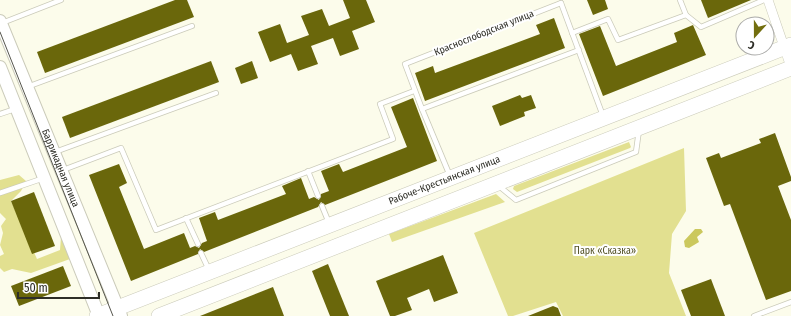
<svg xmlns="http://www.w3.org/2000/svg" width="791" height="316" font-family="'Fira Sans Condensed',sans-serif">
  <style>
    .green { fill: #e2e090 }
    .water { fill: #cbc85d }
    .building { fill: #6a670b }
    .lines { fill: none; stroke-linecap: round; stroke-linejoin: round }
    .service-casing { stroke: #cbcbba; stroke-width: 6 }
    .minor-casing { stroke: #cbcbba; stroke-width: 10 }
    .tertiary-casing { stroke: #cbcbba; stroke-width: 14 }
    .primary-casing { stroke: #cbcbba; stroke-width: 16 }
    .service { stroke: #fff; stroke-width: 4.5 }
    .minor { stroke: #fff; stroke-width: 9 }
    .tertiary { stroke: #fff; stroke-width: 12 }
    .primary { stroke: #fff; stroke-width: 15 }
    .tram { stroke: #55554c; stroke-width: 1 }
    .labels { text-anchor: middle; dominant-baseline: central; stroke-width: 4; stroke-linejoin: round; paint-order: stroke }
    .street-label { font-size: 10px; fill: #2e2e27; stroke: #fff }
    .park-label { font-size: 10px; fill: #514f23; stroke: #fff }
  </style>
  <rect width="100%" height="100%" fill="#fcfceb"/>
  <!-- green -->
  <g class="green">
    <polygon points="629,142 631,147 630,148 517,192 513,189 514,186"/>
    <polygon points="684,148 686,211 672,234 669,273 686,316 563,316 556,302 513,316 508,316 474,233"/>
    <polygon points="19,175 26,181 21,191 11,201 37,259 60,250 61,237 59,232 69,233 70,259 31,273 12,269 4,272 0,268 0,256 4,254 0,245 3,233 1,226 6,219 0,213 0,180"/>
    <polygon points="496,194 505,202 392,242 389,234"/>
  </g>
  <!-- water -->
  <polygon class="water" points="695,229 701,229 703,232 697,237 699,242 689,248 685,247 684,241"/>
  <!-- building -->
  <g class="building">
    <polygon points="175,0 187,0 194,17 45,73 37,52"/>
    <polygon points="343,0 366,0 375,22 352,31 359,49 340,56 333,38 311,46 318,64 298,71 291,54 270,62 258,32 280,24 287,43 309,35 301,16 322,9 329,26 350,18"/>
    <polygon points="587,0 605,0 608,9 593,15"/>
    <polygon points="701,0 751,0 708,18"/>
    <polygon points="554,18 565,48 425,101 415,73 433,66 435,73 540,34 536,25"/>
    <polygon points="693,25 706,55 603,96 579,34 600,26 616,66 677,42 674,33"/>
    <polygon points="211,61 219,82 70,138 62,117"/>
    <polygon points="252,61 258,78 241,84 235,68"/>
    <polygon points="520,95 522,98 531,95 536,108 524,112 525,116 500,126 492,106"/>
    <polygon points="413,98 437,161 325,205 321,202 318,207 204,252 200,249 198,254 131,281 89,175 119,164 127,183 119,187 144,249 184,233 190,248 195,246 199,248 202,243 207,241 199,218 215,212 218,220 286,194 282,186 301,178 309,199 314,197 319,200 321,194 329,191 321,171 339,164 343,172 407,147 391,107"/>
    <polygon points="775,133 791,177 791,181 778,186 791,220 791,291 766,300 730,204 724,206 706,158 719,153 721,158 761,143 759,139"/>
    <polygon points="34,192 55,246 32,254 11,201"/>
    <polygon points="443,255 458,293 434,302 429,289 407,298 412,310 395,316 390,316 376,281"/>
    <polygon points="328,264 349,316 330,316 312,271"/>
    <polygon points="63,266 71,286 19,306 11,286"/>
    <polygon points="711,279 725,316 691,316 681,290"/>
    <polygon points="273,287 284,316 200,316"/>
    <polygon points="553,306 558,308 561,316 528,316"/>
  </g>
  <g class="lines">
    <!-- service casing -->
    <g class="service-casing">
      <g id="service">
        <polyline points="680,0 686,15"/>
        <polyline points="561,3 405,64 422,109 579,50"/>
        <polyline points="561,3 603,116"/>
        <polyline points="2,23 61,0"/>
        <polyline points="572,33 608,19 618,40 686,15 701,27 764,0"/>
        <polyline points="27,87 192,26"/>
        <polyline points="422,109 450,176"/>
        <polyline points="0,114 15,109"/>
        <polyline points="55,152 216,93"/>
        <polyline points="63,170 121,148 156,230 393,139 380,104 414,91"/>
        <polyline points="308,171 318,196"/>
        <polyline points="499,186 516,200 636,152 639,130"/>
        <polyline points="0,193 44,178"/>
        <polyline points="322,206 329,223"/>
        <polyline points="186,218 198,244"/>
        <polyline points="201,253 209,270"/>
        <polyline points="754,316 791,302"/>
      </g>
    </g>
    <!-- minor casing -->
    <g class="minor-casing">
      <polyline id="minor" points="768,0 791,67"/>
    </g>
    <!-- tertiary casing -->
    <g class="tertiary-casing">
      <g id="tertiary">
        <path id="s1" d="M0 21 121 316"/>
        <polyline points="0,67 99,316"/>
      </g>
    </g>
    <!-- primary casing -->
    <g class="primary-casing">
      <g id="primary">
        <path id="s2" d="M97 316 791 45"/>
        <polyline points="159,316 791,68"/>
      </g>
    </g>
    <!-- service -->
    <use href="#service" class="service"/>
    <!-- minor -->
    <use href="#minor" class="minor"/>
    <!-- tertiary -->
    <use href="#tertiary" class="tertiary"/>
    <!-- primary -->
    <use href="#primary" class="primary"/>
    <!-- tram -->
    <polyline class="tram" points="0,32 113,316"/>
  </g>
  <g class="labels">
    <!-- street labels -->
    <g class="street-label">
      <text transform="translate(484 33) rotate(-22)">Краснослободская улица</text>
      <text stroke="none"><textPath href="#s1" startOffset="159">Баррикадная улица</textPath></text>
      <text stroke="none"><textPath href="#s2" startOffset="373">Рабоче-Крестьянская улица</textPath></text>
    </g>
    <!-- park labels -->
    <g class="park-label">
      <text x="605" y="251">Парк «Сказка»</text>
    </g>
  </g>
  <!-- north arrow -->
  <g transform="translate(755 36) rotate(201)"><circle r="19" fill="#ffffff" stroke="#ababa9"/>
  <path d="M0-3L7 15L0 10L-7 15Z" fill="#726e0e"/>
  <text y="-6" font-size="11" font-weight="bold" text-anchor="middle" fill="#2e2e27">С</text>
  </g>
  <!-- scale -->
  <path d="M18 292v6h81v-6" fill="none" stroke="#2e2e27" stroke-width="2"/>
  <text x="24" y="292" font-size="12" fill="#2e2e27" stroke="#ffffff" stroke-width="3" paint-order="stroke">50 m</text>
</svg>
